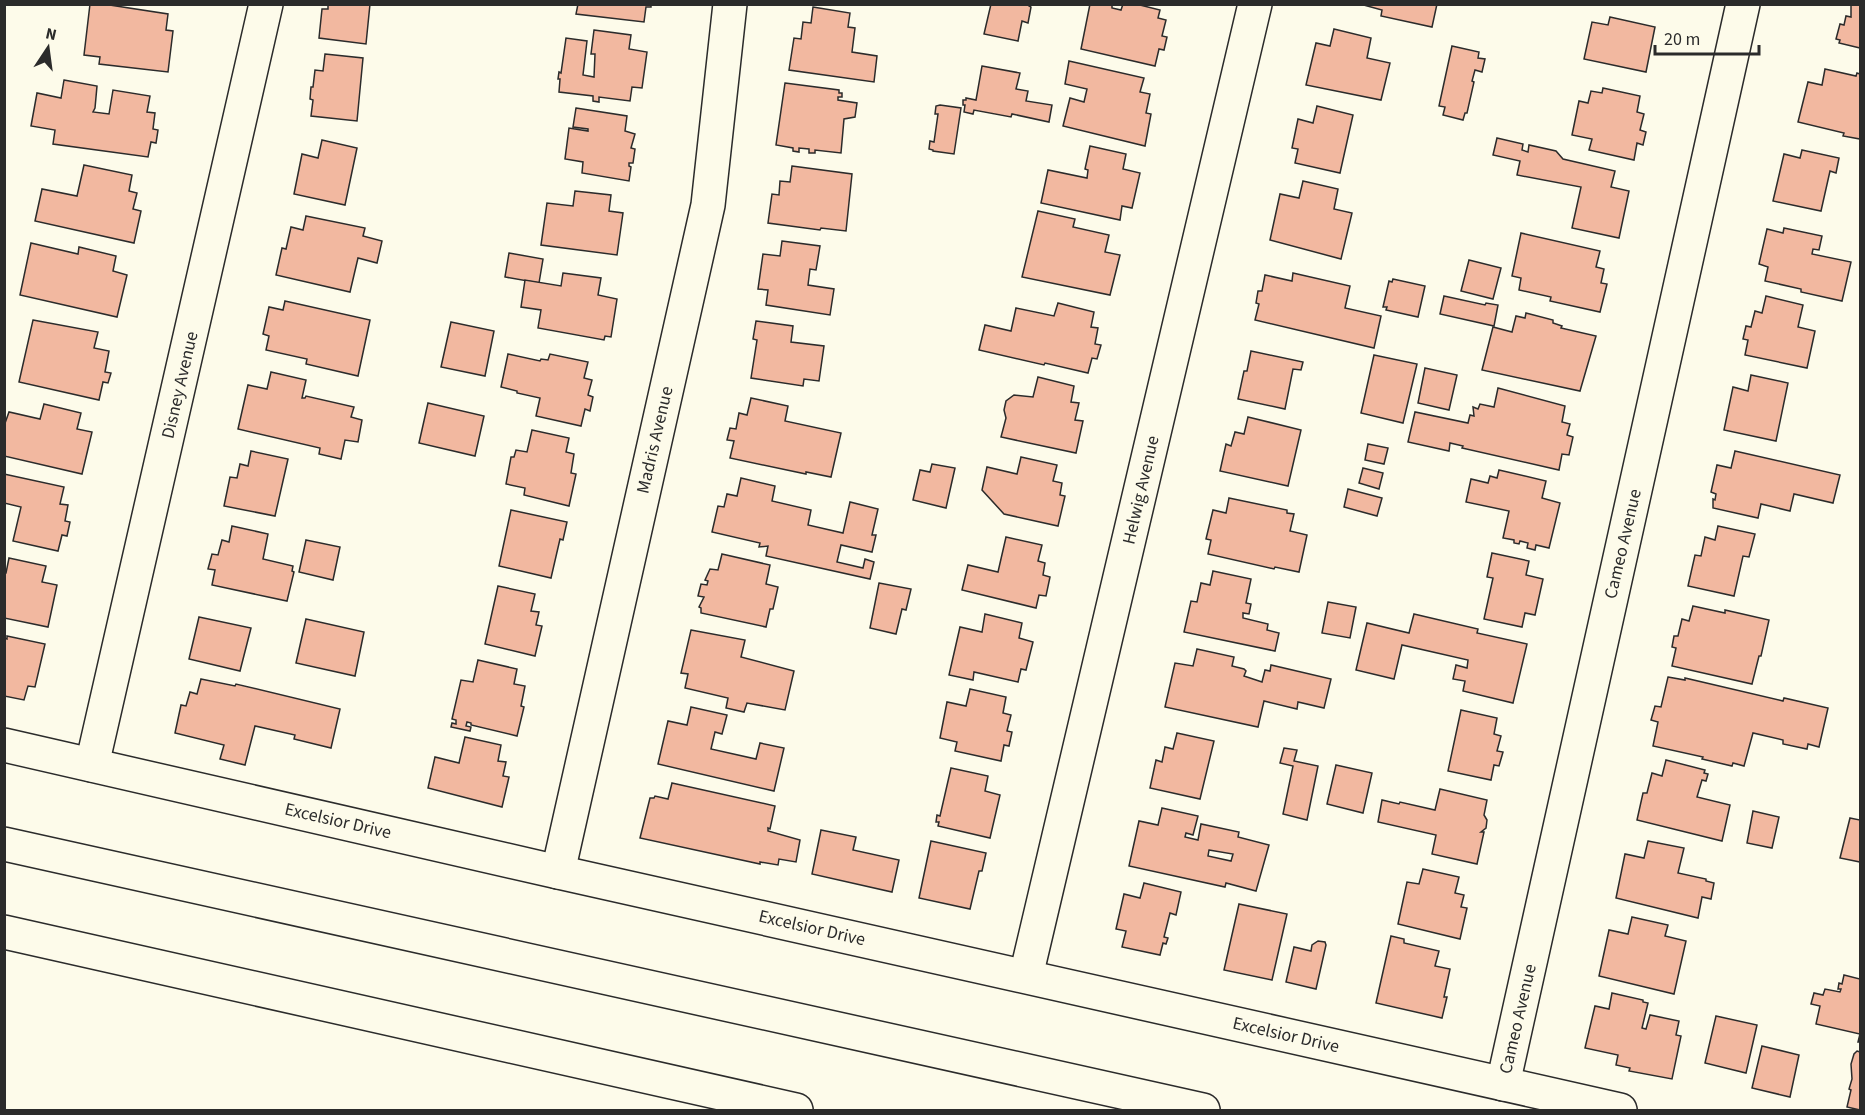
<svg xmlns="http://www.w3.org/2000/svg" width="1865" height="1115" font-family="'Source Sans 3',sans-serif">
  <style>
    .building { fill: #f2b8a0; stroke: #2b2b2b; stroke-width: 1.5; fill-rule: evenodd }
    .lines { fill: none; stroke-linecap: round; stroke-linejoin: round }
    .minor-casing { stroke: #2b2b2b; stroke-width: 36 }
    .major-casing { stroke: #2b2b2b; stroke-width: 36 }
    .minor { stroke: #fdfbea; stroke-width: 33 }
    .major { stroke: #fdfbea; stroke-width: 33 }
    .labels { text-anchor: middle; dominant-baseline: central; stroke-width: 4.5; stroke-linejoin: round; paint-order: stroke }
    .street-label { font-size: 18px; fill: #2b2b2b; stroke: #fdfbea }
  </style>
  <rect width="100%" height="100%" fill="#fdfbea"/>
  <!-- building -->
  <g class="building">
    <polygon points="90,4 103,4 168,14 166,30 173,31 168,72 99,64 100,57 84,55"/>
    <polygon points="328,4 370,4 366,44 319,38 322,9 328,9"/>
    <polygon points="578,4 651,4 651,7 646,7 644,22 576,14"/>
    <polygon points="991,4 1026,4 1031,7 1028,23 1022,21 1018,41 984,34"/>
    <polygon points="1090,4 1112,4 1112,8 1121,10 1123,4 1136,4 1160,10 1158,18 1166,20 1162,36 1167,37 1164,50 1159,49 1155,66 1081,49"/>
    <polygon points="1360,4 1437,4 1432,27 1381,16 1382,10"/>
    <polygon points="1851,4 1860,4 1860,48 1839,43 1840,40 1836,39 1840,24 1844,25 1846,16 1851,17"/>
    <polygon points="813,7 850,13 848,27 855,28 852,52 877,56 874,82 789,70 794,38 801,39 803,22 811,23"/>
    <polygon points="1610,17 1655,27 1646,72 1584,59 1592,22 1608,25"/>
    <polygon points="1334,29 1371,38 1367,58 1390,63 1381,100 1306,85 1316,43 1330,46"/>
    <polygon points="594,30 631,35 629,49 647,52 642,88 632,87 630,101 599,97 599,102 593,101 593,96 559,92 560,79 558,79 559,72 561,73 566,38 587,41 583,75 594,77 595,54 591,54"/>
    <polygon points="1452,46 1479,52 1478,58 1485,59 1482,72 1475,70 1472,81 1474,82 1467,113 1465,113 1463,120 1443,115 1445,107 1439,106"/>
    <polygon points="325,54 363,58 357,121 311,116 313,100 310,99 311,87 313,87 315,70 323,71"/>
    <polygon points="1069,61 1144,78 1140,92 1150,94 1146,113 1151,114 1145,146 1063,126 1070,98 1084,102 1087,89 1065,84"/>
    <polygon points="982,66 1020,73 1016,89 1028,91 1026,101 1052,105 1049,122 1012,114 1011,117 974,110 973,114 964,112 965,105 963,105 963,100 966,100 966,98 976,100"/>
    <polygon points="1825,69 1856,76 1857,73 1860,74 1860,139 1843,136 1844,133 1798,122 1808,82 1822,85"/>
    <polygon points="64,80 97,86 95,108 93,112 109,114 113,90 150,96 147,112 155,113 153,129 158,130 156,143 151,142 148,157 53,144 55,130 31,126 37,93 61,98"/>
    <polygon points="785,83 839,90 839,93 842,93 842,97 838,97 838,100 857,103 855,117 844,119 841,153 815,150 815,153 809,153 809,149 799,148 799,152 793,151 793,148 776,145"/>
    <polygon points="1603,88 1640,96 1637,112 1644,114 1640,130 1646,132 1643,145 1637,143 1634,160 1589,150 1592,139 1572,135 1579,101 1588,103 1591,91 1602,93"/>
    <polygon points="940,105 961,108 954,154 933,151 933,150 929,149 930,141 934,142 938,114 935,114 936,106"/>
    <polygon points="1317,106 1353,115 1340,173 1295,163 1298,149 1292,148 1298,119 1313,123"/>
    <polygon points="576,108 627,116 625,131 635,134 631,148 635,149 633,163 629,163 629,166 631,167 629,181 582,173 583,162 565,159 569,128 588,131 588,129 573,127"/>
    <polygon points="1497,138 1523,144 1522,150 1528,152 1529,145 1556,151 1563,159 1615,171 1611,187 1629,191 1619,238 1572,228 1581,187 1517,175 1520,161 1493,155"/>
    <polygon points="322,140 357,148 345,205 294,194 302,154 318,158"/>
    <polygon points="1090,146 1126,154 1123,169 1140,173 1132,208 1122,206 1120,220 1041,203 1048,170 1087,178 1088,170 1085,169"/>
    <polygon points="1802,150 1839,158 1836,173 1830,171 1821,211 1773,201 1784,154 1800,158"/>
    <polygon points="84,165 132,175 129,191 137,193 133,209 141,211 134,243 35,221 42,189 77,196"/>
    <polygon points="792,166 852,174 846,231 821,228 820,230 768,223 772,194 779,195 780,181 790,182"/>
    <polygon points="1303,181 1338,189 1334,209 1352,213 1341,259 1270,240 1280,194 1299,198"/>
    <polygon points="575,191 611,195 609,211 623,213 617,255 541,245 547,203 573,206"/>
    <polygon points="1038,211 1075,219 1073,227 1109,235 1105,252 1120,255 1110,295 1022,277"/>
    <polygon points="306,216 365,228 363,236 382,241 377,263 358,258 350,292 276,275 282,248 286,249 291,227 303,230"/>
    <polygon points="1784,228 1822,236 1819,250 1813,249 1812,254 1851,262 1842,301 1801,292 1801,289 1765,281 1768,267 1759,264 1767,229 1783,233"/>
    <polygon points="1521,233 1600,251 1596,267 1604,269 1601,283 1607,284 1600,312 1550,301 1551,297 1519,290 1521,278 1512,276"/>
    <polygon points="782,241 820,246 816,270 810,269 808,285 834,289 830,315 766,305 768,290 758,289 763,254 780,256"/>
    <polygon points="31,243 78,254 79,247 116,256 113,271 127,275 117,317 20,295"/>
    <polygon points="509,253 543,259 539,283 505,277"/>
    <polygon points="1469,260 1501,268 1493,299 1461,291"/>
    <polygon points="563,273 601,278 598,295 617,299 611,337 605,336 604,340 538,328 541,310 521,307 525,280 561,286"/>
    <polygon points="1293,273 1350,286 1345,308 1381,316 1374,348 1255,320 1259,304 1256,303 1258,291 1262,291 1265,275 1292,281"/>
    <polygon points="1393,279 1425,286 1418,317 1386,310 1387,307 1383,307 1389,281 1392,282"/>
    <polygon points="1444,296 1485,305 1486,303 1498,305 1494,326 1440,314"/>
    <polygon points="1766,296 1803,305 1798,327 1815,331 1807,368 1745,355 1748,340 1743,339 1746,326 1751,327 1755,311 1762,313"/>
    <polygon points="285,301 370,320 358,376 306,364 307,359 266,350 269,336 263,334 269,307 283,310"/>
    <polygon points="1058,303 1094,312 1091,327 1098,328 1095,344 1101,345 1097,359 1092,358 1088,373 1045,363 1044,365 979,350 985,325 1011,331 1016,308 1054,316"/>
    <polygon points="1526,313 1553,320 1553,323 1562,326 1561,328 1596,336 1580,391 1482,370 1493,327 1512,332 1516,316 1525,318"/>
    <polygon points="33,320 98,332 94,348 109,351 105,372 111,373 108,383 103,382 99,400 19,382"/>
    <polygon points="756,321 793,326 791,342 824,346 819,381 804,379 803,386 751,378 757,340 753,339"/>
    <polygon points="451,322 494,331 485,376 441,367"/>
    <polygon points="1251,351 1303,362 1301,370 1293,369 1285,409 1238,399 1244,371 1247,371"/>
    <polygon points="508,354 540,361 541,359 548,360 550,354 588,362 584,378 592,380 588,395 593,397 590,411 585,409 581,426 536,416 540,398 517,393 517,391 501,387"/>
    <polygon points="1374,355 1417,364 1403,423 1361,413"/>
    <polygon points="1425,368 1457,375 1449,410 1418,403"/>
    <polygon points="271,372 306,380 302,398 305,398 306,396 354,407 351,417 362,420 358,442 345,440 341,459 319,454 320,448 238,429 248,385 267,389"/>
    <polygon points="1751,375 1788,383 1776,441 1724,430 1733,387 1748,391"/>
    <polygon points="1038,377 1074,386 1071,402 1079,403 1075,420 1083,421 1076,453 1001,437 1006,418 1004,410 1006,401 1014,395 1033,397"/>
    <polygon points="1498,388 1565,406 1562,422 1570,424 1567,435 1573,437 1569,455 1562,454 1559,470 1462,448 1463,446 1450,443 1449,451 1408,442 1415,412 1468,423 1470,415 1474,416 1473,407 1478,409 1480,404 1494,407"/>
    <polygon points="751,398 788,406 785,421 841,433 831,477 806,472 806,474 730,458 734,441 727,440 730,428 736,429 739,413 747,415"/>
    <polygon points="428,403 484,416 475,456 419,443"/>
    <polygon points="44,404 81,413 77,429 92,432 82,474 4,456 4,426 9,412 40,419"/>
    <polygon points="1248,417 1301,430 1288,486 1220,471 1226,444 1231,446 1235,432 1244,434"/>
    <polygon points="532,430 569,438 566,452 574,454 571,473 576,474 569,506 524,495 525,488 506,484 511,457 514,457 516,450 527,452"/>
    <polygon points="1368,444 1388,448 1384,464 1365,460"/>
    <polygon points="251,451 288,459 275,516 224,506 230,477 237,478 240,464 248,466"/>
    <polygon points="1735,451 1840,475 1833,503 1794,494 1790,511 1761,504 1758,518 1713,508 1713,499 1715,500 1716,494 1711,492 1717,465 1731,468"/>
    <polygon points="1021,457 1057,465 1053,481 1062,483 1060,495 1065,496 1058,526 1004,514 982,490 987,467 1017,474"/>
    <polygon points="932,464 955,468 946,508 913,500 920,470 930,472"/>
    <polygon points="1363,468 1383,473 1379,489 1359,483"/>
    <polygon points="1499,470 1546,481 1542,498 1560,503 1549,548 1536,545 1535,550 1527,548 1528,543 1520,541 1519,544 1514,543 1514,540 1503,538 1509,511 1466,502 1471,479 1488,483 1490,476 1497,478"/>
    <polygon points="4,474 64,487 60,504 68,505 65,521 70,522 67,536 62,535 58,551 13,541 21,507 4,503"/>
    <polygon points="741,478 775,486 772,501 811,510 808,525 843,533 850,502 878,509 872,535 876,535 872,552 841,545 837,562 863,568 865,559 874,562 870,579 766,556 768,546 759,547 760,543 712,532 718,506 724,507 727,494 737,496"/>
    <polygon points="1348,489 1382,498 1377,516 1344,507"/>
    <polygon points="1229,498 1287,510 1287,513 1294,514 1290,531 1307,535 1299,572 1275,567 1274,569 1208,554 1211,540 1206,539 1213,510 1226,513"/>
    <polygon points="511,510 567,522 563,540 560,539 551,578 499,566"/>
    <polygon points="232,526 268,534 263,559 293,566 292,571 294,572 287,601 212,585 215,570 208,569 212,554 218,555 222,540 229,542"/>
    <polygon points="1718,526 1755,534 1749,557 1743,556 1734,596 1688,586 1695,555 1701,556 1705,537 1715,540"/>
    <polygon points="1006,537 1042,545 1038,561 1045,563 1043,575 1050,577 1046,596 1039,595 1036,608 962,590 968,565 998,572"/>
    <polygon points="306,540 340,547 333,580 299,572"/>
    <polygon points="1492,553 1529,561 1526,575 1543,579 1535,615 1525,613 1522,627 1484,619 1493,578 1487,577"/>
    <polygon points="722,554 770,565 766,584 778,587 773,609 770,609 766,627 701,613 701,608 699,607 704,597 698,596 701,584 707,585 708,581 705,580 710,569 718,570"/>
    <polygon points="9,558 46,566 42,582 57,585 48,627 4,618 4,573 6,573"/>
    <polygon points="1213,571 1251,579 1246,603 1251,604 1249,614 1243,613 1243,618 1268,624 1267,630 1279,633 1275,651 1184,632 1191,601 1197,602 1201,583 1210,585"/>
    <polygon points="879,583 911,589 906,610 902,609 896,634 870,628"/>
    <polygon points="498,586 535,594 531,611 539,612 536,625 542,626 535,656 485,644"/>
    <polygon points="1328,602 1356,607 1350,638 1322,633"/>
    <polygon points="1693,606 1725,613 1725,610 1769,620 1761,656 1759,656 1752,684 1672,666 1676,648 1672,647 1674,636 1678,636 1682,619 1689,621"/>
    <polygon points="985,614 1022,623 1019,638 1033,642 1026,670 1021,669 1018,682 974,672 973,680 949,675 960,627 982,632"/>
    <polygon points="1414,614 1478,629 1477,633 1527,644 1513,703 1463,691 1465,681 1453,679 1456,665 1467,668 1468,660 1402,645 1394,679 1356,670 1367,623 1409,633"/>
    <polygon points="199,617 251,628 240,671 189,659"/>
    <polygon points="306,619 364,632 355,676 296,663"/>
    <polygon points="691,630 745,640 741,657 794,671 785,710 747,703 744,712 726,708 728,698 685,688 688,674 681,673"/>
    <polygon points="7,636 45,644 35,687 28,686 24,700 4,696 4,638 7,639"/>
    <polygon points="1197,649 1234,657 1232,666 1244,669 1246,671 1244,676 1262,682 1265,670 1270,671 1271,665 1331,679 1324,708 1298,702 1297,709 1264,701 1258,727 1165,707 1175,663 1193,666"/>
    <polygon points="478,660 517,669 514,684 525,686 521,706 524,707 517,736 471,725 471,723 467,722 466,726 471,727 470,731 451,727 452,723 456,724 456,720 452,719 461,680 473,682"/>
    <polygon points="1668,677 1685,680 1685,678 1783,701 1784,698 1828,708 1819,747 1808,744 1807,749 1783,744 1783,740 1753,733 1744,766 1733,763 1732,766 1702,759 1703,757 1653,746 1658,722 1651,720 1655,706 1661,707"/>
    <polygon points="201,679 235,686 236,684 340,709 331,748 294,739 295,735 255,726 245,765 220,759 224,745 175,733 181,705 186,706 190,692 197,694"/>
    <polygon points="970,689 1006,697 1003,713 1011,715 1007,731 1012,732 1009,746 1004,745 1001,761 955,751 957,742 940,738 947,702 966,706"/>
    <polygon points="691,707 727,715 722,734 715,732 711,749 756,759 760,743 784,748 774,791 658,764 668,721 687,725"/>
    <polygon points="1461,710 1497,718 1494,734 1501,736 1497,751 1503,752 1499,766 1494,765 1491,780 1448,771"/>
    <polygon points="1177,733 1214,741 1200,799 1150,788 1156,760 1162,762 1165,747 1173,749"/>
    <polygon points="465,737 501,745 498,761 506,762 503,776 509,777 502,807 428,788 435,757 459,763"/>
    <polygon points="1284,748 1297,750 1294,761 1318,766 1307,820 1283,814 1293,766 1280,763"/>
    <polygon points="1666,760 1705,770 1704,773 1708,774 1706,781 1702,780 1697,797 1730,805 1722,841 1637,820 1643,793 1647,793 1652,773 1662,776"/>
    <polygon points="1336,765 1372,773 1363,813 1327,804"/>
    <polygon points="951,768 988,776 985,791 1000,795 990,838 938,826 939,822 936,822 937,815 940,816"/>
    <polygon points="672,783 775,806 770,829 768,828 768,831 800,840 796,862 779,859 778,865 760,862 760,864 640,838 650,798 654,798 655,796 668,799"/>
    <polygon points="1440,789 1487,800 1484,815 1487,820 1486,828 1481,832 1484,832 1477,864 1432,854 1436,835 1378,822 1382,800 1399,804 1400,802 1435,810"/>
    <path d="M1162 808 1198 816 1193 835 1186 833 1185 837 1198 840 1201 824 1239 832 1238 837 1269 845 1256 891 1226 883 1225 887 1129 866 1139 821 1158 825ZM1209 850 1233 854 1231 861 1208 856Z"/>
    <polygon points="1753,811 1779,817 1772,848 1747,843"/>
    <polygon points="1850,818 1860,820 1860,862 1840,858"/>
    <polygon points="821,830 856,837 853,850 899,860 892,892 812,874"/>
    <polygon points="931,841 986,853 982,871 979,871 970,909 919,898"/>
    <polygon points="1648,841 1684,848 1678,873 1706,879 1706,881 1714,883 1711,899 1702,897 1698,918 1616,898 1625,854 1644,858"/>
    <polygon points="1423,869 1459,877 1455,893 1464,895 1461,907 1467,908 1460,939 1398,924 1407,882 1419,884"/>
    <polygon points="1144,883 1181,892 1176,915 1170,913 1164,937 1168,938 1166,944 1163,943 1160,955 1122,947 1126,931 1116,929 1124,894 1140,898"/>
    <polygon points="1239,904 1287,914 1272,980 1224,970"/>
    <polygon points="1632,917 1668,925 1665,936 1686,941 1674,994 1599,976 1609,930 1628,934"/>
    <polygon points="1391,936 1404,939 1404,943 1439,951 1435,966 1450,969 1444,997 1447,997 1442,1018 1376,1003"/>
    <polygon points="1318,941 1325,942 1326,945 1316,989 1286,982 1294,947 1311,951 1312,945"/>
    <polygon points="1844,975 1860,979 1860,1042 1858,1042 1860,1034 1816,1024 1820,1006 1811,1004 1814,993 1823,995 1825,989 1840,992 1841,989 1838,989 1839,983 1842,984"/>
    <polygon points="1612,993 1643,1000 1643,1002 1648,1003 1642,1028 1646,1029 1650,1015 1679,1021 1676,1035 1681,1036 1672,1079 1629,1071 1630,1068 1616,1065 1618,1055 1585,1048 1595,1006 1609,1009"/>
    <polygon points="1716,1016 1757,1025 1746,1073 1705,1063"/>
    <polygon points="1762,1046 1799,1055 1790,1097 1752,1088"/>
    <polygon points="1857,1051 1860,1052 1860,1110 1847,1107 1851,1090 1849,1089 1852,1079 1851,1064 1854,1054"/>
  </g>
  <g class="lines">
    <!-- minor casing -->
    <g class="minor-casing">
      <g id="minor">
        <polyline points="4,745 558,872 1620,1110"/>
        <polyline points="92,765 266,4"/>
        <polyline points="558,872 708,205 730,4"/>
        <polyline points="4,932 796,1110"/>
        <polyline points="1026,976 1255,4"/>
        <polyline points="1503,1084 1743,4"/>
      </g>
    </g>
    <!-- major casing -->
    <g class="major-casing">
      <polyline id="major" points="4,844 1203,1110"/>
    </g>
    <!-- minor -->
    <use href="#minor" class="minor"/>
    <!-- major -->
    <use href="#major" class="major"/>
  </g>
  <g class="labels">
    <!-- street labels -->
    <g class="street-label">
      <text transform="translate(180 385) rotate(-77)">Disney Avenue</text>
      <text transform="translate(655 440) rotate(-77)">Madris Avenue</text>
      <text transform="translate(1141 490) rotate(-77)">Helwig Avenue</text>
      <text transform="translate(1623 544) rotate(-77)">Cameo Avenue</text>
      <text transform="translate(338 821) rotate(13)">Excelsior Drive</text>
      <text transform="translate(812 928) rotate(13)">Excelsior Drive</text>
      <text transform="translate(1518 1019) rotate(-77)">Cameo Avenue</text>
      <text transform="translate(1286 1035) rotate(13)">Excelsior Drive</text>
    </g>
  </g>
  <!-- border -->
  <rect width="1865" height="1115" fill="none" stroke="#2b2b2b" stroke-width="12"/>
  <!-- north arrow -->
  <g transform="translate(48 48) rotate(13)" stroke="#fdfbea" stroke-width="4.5" paint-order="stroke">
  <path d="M0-4.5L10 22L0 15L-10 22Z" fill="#2b2b2b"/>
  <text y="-9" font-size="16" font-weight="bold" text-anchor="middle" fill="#2b2b2b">N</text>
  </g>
  <!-- scale -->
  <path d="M1655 45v9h104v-9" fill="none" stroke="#2b2b2b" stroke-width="3"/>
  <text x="1664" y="45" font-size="18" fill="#2b2b2b" stroke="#fdfbea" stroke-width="4.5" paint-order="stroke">20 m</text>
</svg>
